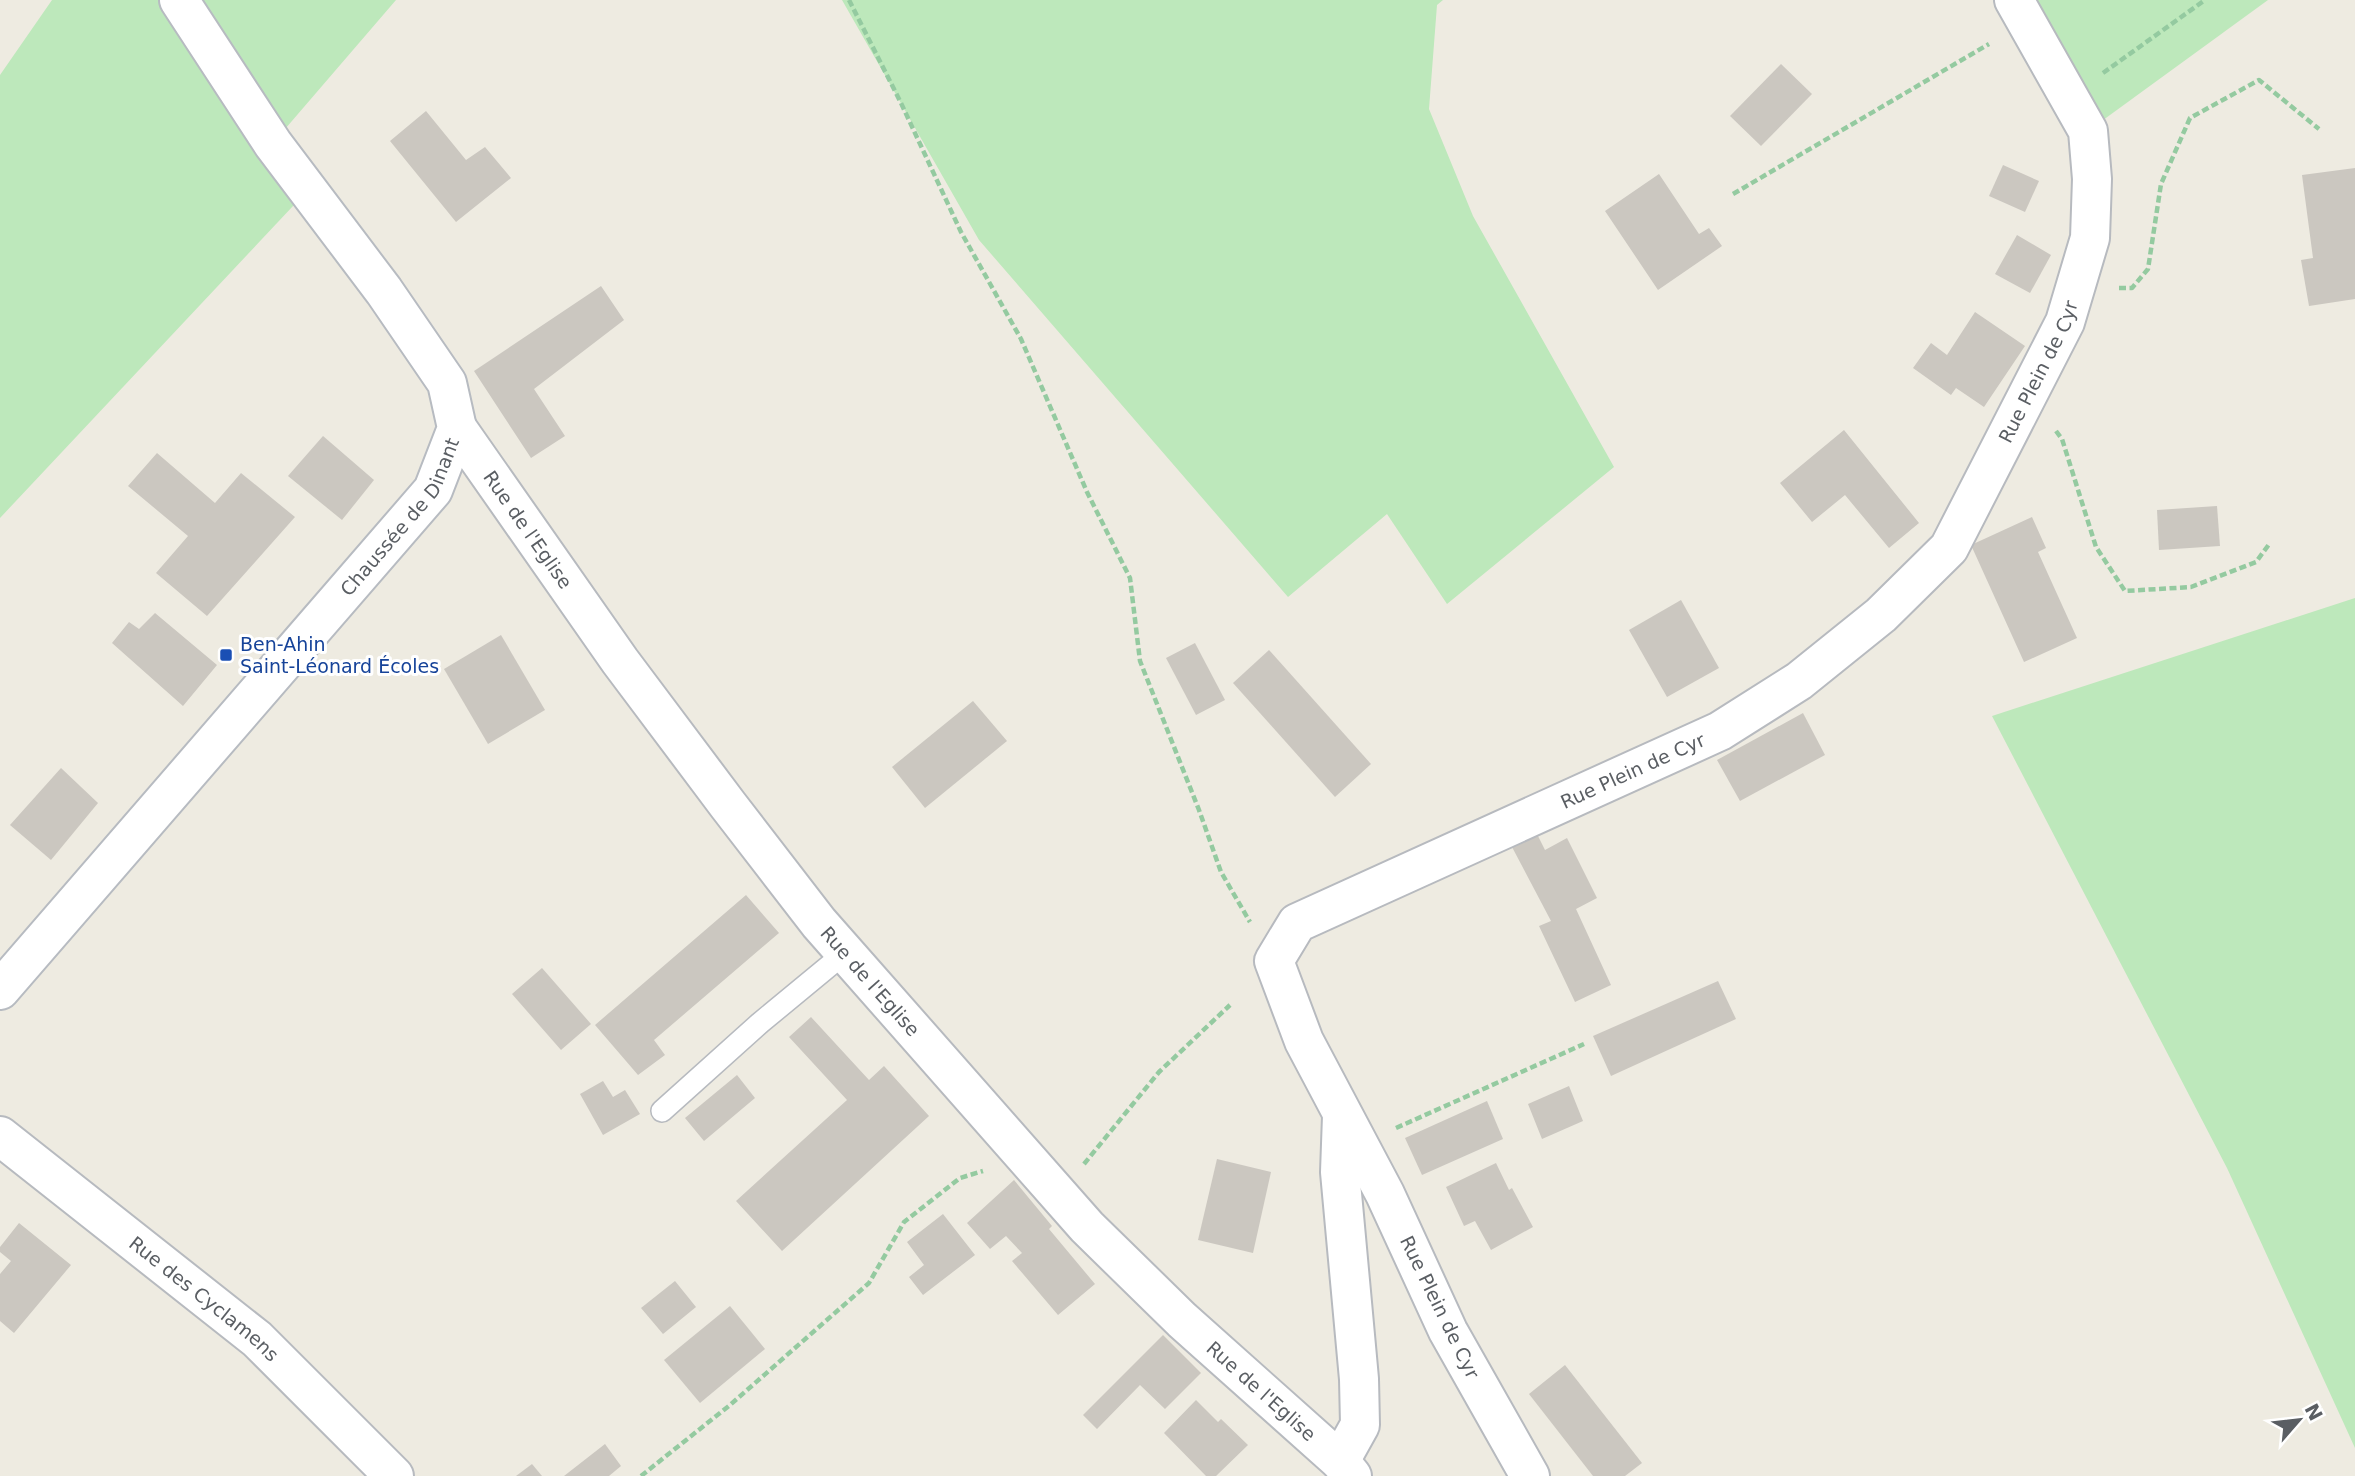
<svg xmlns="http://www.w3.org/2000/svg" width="2355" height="1476" font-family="'DejaVu Sans',sans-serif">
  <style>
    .green { fill: #bde8bb }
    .building { fill: #cbc7c0 }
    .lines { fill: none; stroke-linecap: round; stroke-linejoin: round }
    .service-casing { stroke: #b7babf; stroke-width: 24 }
    .minor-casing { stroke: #b7babf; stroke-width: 42 }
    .secondary-casing { stroke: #b7bbc1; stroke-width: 42 }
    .path { stroke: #94caa0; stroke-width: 4.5; stroke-dasharray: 7 3.5; stroke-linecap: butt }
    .service { stroke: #fff; stroke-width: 21 }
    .minor { stroke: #fff; stroke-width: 38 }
    .secondary { stroke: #fff; stroke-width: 38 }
    .transit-dot { fill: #1a4fb4; stroke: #fff; stroke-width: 2.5 }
    .labels { text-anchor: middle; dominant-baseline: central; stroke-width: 6; stroke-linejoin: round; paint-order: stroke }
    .street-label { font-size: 19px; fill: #5a5e63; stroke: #fff }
    .transit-label { font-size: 19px; fill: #164399; stroke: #fff; text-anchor: start }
  </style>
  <rect width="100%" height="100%" fill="#eeebe1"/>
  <!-- green -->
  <g class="green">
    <polygon points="52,0 396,0 273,143 309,189 0,518 0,75"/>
    <polygon points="842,0 1443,0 1437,5 1429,109 1473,216 1614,467 1447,604 1387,514 1288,597 979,240"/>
    <polygon points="2014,0 2268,0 2088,131"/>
    <polygon points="2355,598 2355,1448 2227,1168 1992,716"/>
  </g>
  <!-- building -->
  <g class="building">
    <polygon points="1781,64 1812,94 1761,146 1730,116"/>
    <polygon points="426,111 466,160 485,147 511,178 456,222 390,141"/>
    <polygon points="2003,165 2039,181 2025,212 1989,196"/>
    <polygon points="2355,168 2355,299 2309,306 2301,260 2313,258 2302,175"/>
    <polygon points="1659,174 1699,234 1709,228 1722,246 1658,290 1605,211"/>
    <polygon points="2017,235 2051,255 2030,293 1995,274"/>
    <polygon points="601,286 624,320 534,389 565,436 531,458 474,371"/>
    <polygon points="1975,312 2025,346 1984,407 1956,388 1951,395 1913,368 1931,343 1947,355"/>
    <polygon points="1844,430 1919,523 1889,548 1845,495 1812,522 1780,483"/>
    <polygon points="323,436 374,480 342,520 288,476"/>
    <polygon points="157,453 215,503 241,473 295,517 207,616 156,573 188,536 128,486"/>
    <polygon points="2217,506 2220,546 2159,550 2157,510"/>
    <polygon points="2032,517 2046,548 2038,552 2077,638 2024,662 1971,545"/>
    <polygon points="1681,600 1719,668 1667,697 1629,630"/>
    <polygon points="155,613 217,665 183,706 112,643 129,622 139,629"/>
    <polygon points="501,635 545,710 488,744 444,669"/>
    <polygon points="1195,643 1225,700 1196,715 1166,658"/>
    <polygon points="1269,650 1371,764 1335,797 1233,683"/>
    <polygon points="973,701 1007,741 925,808 892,767"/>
    <polygon points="1803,713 1825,755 1740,801 1717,760"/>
    <polygon points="61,768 98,803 51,860 10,825"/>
    <polygon points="1537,834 1545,850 1567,838 1597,898 1576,909 1611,985 1575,1002 1539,926 1551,921 1512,847"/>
    <polygon points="746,895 779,933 654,1040 665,1055 638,1075 595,1025"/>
    <polygon points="542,968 591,1024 561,1050 512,994"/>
    <polygon points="1718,981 1736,1019 1611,1076 1593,1036"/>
    <polygon points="811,1017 869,1080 884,1066 929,1116 782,1251 736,1201 847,1100 789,1037"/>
    <polygon points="737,1075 755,1098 704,1141 685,1118"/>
    <polygon points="603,1081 613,1097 625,1090 640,1114 603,1135 580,1094"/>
    <polygon points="1569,1086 1583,1121 1542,1139 1528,1104"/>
    <polygon points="1487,1101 1503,1139 1422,1175 1405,1138"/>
    <polygon points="1217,1159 1271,1172 1253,1253 1198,1240"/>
    <polygon points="1496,1163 1509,1190 1512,1188 1533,1227 1491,1250 1475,1221 1464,1226 1446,1187"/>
    <polygon points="1014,1180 1052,1226 1049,1229 1095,1284 1058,1315 1012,1261 1022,1253 1006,1236 990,1249 967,1223"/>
    <polygon points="943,1214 975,1255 923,1295 909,1277 924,1265 907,1242"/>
    <polygon points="19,1223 71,1265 14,1333 0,1321 0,1274 11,1261 0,1252 0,1247"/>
    <polygon points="675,1281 696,1307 663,1334 641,1308"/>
    <polygon points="730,1306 765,1349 700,1403 664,1360"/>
    <polygon points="1163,1335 1201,1373 1165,1409 1140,1385 1097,1429 1083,1415"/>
    <polygon points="1565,1365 1642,1463 1625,1476 1593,1476 1529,1394"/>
    <polygon points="1196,1400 1218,1422 1221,1419 1248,1445 1216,1476 1206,1476 1164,1433"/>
    <polygon points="605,1444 621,1466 609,1476 564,1476"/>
    <polygon points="532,1464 542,1476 516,1476"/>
  </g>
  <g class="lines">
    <!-- service casing -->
    <g class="service-casing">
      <polyline id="service" points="662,1111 760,1023 846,952"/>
    </g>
    <!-- minor casing -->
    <g class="minor-casing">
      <g id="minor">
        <path id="s1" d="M457 428 620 661 728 805 819 923 1087 1227 1182 1320 1340 1461 1352 1476"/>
        <path id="s2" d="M0 1136 257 1339 394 1476"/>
        <polyline points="1340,1461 1360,1425 1359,1379 1340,1172 1342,1116"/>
        <path id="s3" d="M1530 1476 1448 1331 1385 1194 1304 1041 1274 961 1297 923 1720 731 1799 681 1881 615 1949 548 2065 322 2090 238 2092 179 2088 131 2014 0"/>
      </g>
    </g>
    <!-- secondary casing -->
    <g class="secondary-casing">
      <g id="secondary">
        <path id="s4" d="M0 990 433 490 457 428 447 383 384 291 273 144 179 0"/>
      </g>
    </g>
    <!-- path -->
    <g class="path">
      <polyline points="849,0 901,103 961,232 1021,339 1087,492 1130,578 1140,661 1199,810 1221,872 1250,922"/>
      <polyline points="2103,73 2205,0"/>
      <polyline points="1733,194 1989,44"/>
      <polyline points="2119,288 2132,288 2148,269 2161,184 2190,118 2259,80 2319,129"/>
      <polyline points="2056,431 2062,439 2096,547 2125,591 2191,587 2256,562 2270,543"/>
      <polyline points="1396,1128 1584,1044"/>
      <polyline points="1084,1164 1159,1072 1230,1005"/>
      <polyline points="641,1476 730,1405 869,1283 904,1222 960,1178 983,1171"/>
    </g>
    <!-- service -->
    <use href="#service" class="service"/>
    <!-- minor -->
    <use href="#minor" class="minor"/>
    <!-- secondary -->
    <use href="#secondary" class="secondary"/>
  </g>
  <!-- markers -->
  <rect class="transit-dot" x="219" y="648" width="14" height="14" rx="3.5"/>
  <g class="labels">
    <!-- street labels -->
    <g class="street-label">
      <text stroke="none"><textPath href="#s3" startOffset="1577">Rue Plein de Cyr</textPath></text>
      <text stroke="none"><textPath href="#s4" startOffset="621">Chaussée de Dinant</textPath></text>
      <text stroke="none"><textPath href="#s1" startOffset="124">Rue de l'Eglise</textPath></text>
      <text stroke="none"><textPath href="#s3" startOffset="989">Rue Plein de Cyr</textPath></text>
      <text stroke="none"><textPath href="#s1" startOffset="691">Rue de l'Eglise</textPath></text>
      <text stroke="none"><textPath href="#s2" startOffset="261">Rue des Cyclamens</textPath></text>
      <text transform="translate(1440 1307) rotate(64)">Rue Plein de Cyr</text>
      <text stroke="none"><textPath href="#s1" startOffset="1258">Rue de l'Eglise</textPath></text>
    </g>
    <!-- transit labels -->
    <g class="transit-label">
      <text x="240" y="644">Ben-Ahin<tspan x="240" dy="22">Saint-Léonard Écoles</tspan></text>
    </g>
  </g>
  <!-- north arrow -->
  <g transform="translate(2299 1420) rotate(62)" stroke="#ffffff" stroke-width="5" paint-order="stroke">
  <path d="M0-5L12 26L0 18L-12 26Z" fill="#5a5e63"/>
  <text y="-10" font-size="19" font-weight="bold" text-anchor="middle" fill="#5a5e63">N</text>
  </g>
</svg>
